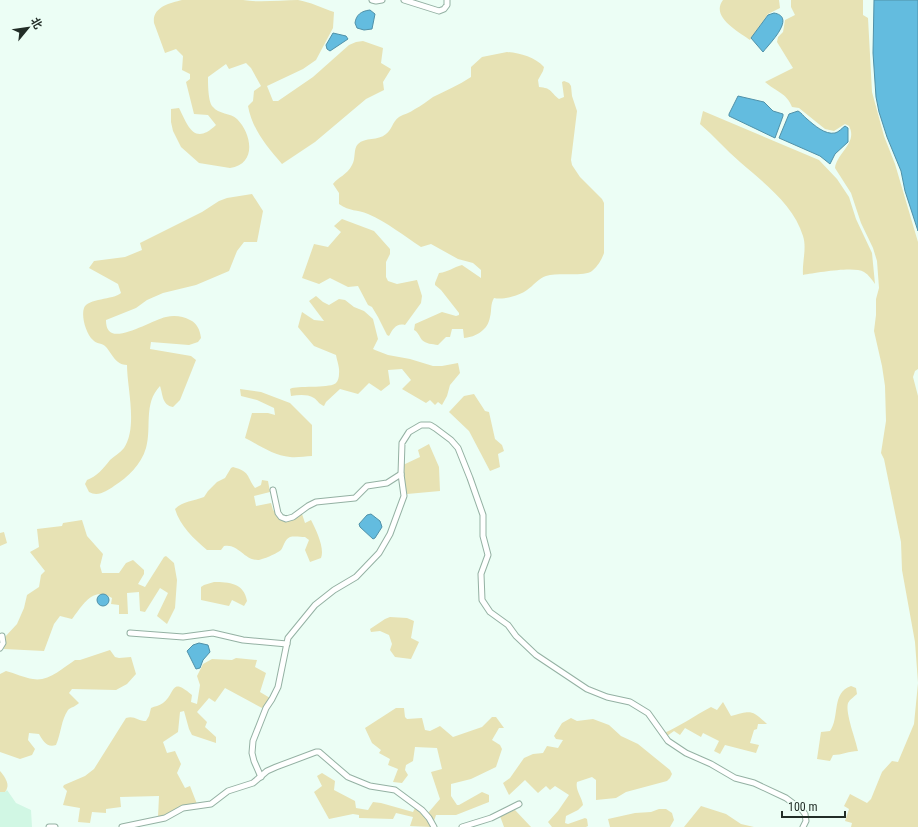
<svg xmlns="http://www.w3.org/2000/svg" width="918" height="827" font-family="'Roboto Condensed','Noto Sans SC',sans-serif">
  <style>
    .built { fill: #d1f7e4 }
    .green { fill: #e7e2b4 }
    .water { fill: #63bcdf; stroke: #5091a8 }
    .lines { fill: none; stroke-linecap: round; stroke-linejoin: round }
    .street-casing { stroke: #94b1a3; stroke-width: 7 }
    .street { stroke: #fff; stroke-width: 5 }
  </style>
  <rect width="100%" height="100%" fill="#ecfef5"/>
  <!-- built -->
  <polygon class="built" points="7,790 16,803 31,810 32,827 0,827 0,792 5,792"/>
  <!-- green -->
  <g class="green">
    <path d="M182 0H243C261 3 280 0 298 0 310 2 322 8 334 12L333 28 316 60 303 69 267 86 273 101H278L313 77 349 45 356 42 363 41 383 48 381 63 391 69 383 82 384 90 366 99 315 142 282 164C267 147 252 129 248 106L253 101 254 91 261 86 251 68 246 63 229 69 226 64 208 77C208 83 208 103 213 107 218 114 231 113 237 119 252 134 257 164 230 168L199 163 181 147 173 131 171 122V109L179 108C188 126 194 146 216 125L208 115 194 114 186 82 190 79V74L182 70 183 56 176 49 165 53 154 23C152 7 170 3 182 0Z"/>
    <path d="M723 0H779L780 8 768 14 750 40C739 32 710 17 723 0Z"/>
    <path d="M791 0H863V15L868 18 872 92 884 136 895 164 918 242V369L915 371 913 377 918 396V827H851L852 823 845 821 849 809 844 806 850 794 867 803 871 799 882 772 892 761 898 762 914 724 918 683 915 642 902 570 901 542 884 459 881 453 886 421 885 386 882 366 874 331 876 315V299L879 288 877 261 873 248 861 223 851 193 835 168C837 153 858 143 849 126L845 124 834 131 825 129 799 108 792 107C787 93 775 91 765 82L793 68 777 42 778 37 783 32 785 20 795 15 791 7Z"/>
    <path d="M507 52C520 53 535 57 544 67L543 71 538 80 539 87C552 88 550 92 559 99L564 97 562 82 564 81 569 83 571 86 572 96 577 111 571 160 572 165 580 177 602 199 604 203V253C602 259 598 266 592 271 585 277 558 272 546 276 539 278 533 286 527 290 519 296 503 300 494 298 490 305 492 310 490 317 488 330 476 337 464 338L463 329H452L450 337H446L438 345C432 344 426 344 422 340 419 336 418 332 414 330L415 324 442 312 456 316 459 315V313L441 290 435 285V283L439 273C449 272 453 267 462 265L481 278V270L473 263 458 259 431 244 421 247C404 236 387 222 368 214 357 209 350 212 339 204V193L333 184C338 177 347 175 352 165 356 159 353 149 358 144 365 137 378 141 386 134 392 130 392 122 399 117 404 114 410 113 415 109 421 106 427 101 433 97 445 91 459 85 471 77V67L482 57Z"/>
    <path d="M703 111 819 160 837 179 849 197 856 219 872 253 875 284C872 280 869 275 864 272 854 266 816 273 803 275 802 262 807 248 803 236 794 205 763 182 740 162 726 150 714 136 700 124Z"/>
    <path d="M252 194 263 211 257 242H244L237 251 229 271 196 285 163 293 147 300 136 308 106 320C106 325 107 331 112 333 124 338 153 320 166 317 174 315 183 316 190 320 197 323 200 330 201 338L198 342 189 345 151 342 150 349 191 356 196 360 180 400 173 407C162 405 163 395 160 386 143 404 152 427 146 448 141 465 128 477 114 486 107 491 98 497 89 492L85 484 87 480C96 477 104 468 110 460 114 456 120 453 124 448 138 427 127 388 127 365 116 365 112 354 106 347 103 343 96 344 93 340 86 334 81 316 84 308 88 298 113 300 121 293L118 284 89 268 94 261 125 257 142 250 140 243 202 212 219 201 227 198Z"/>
    <path d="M342 219 374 231 390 249V254L386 262V277L388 281 397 284 417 280 422 296 421 303 405 325C396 323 393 329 389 336L387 335 378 317 372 307 368 305 358 286 348 287 330 278 319 284 302 278 314 244 328 247 341 232 334 226Z"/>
    <path d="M316 296 323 302 329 305 339 299 345 300 354 307 364 311 373 319 378 339 373 349 375 350 388 355 410 359 433 366H442L458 363 460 373 450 385 447 396 442 405 438 402 435 405 430 400 426 403 402 389 411 380 402 369 388 370 390 384 381 391 369 383 358 394 340 389 326 402 324 406C319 404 318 401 314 398 307 394 299 395 291 396L290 389 292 388C301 386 332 388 336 383 338 381 339 377 339 374 340 368 337 361 336 355L314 346 298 327 302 312 314 320 324 321 309 301Z"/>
    <path d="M240 389 261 392 290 403 312 425V456C305 456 297 458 290 457 274 456 259 445 245 438L252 413H268L275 415 274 408 257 400 241 396Z"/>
    <polygon points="474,394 485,411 489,412 495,439 502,445 504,451 498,454 500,467 490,471 469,431 449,412 464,396"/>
    <polygon points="429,444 439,467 440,491 407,494 404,481 403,465 420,457 418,450"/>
    <path d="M233 467C251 472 246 476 255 488L261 485 262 480 268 481 270 492 254 496 256 506 271 503 273 510 283 521H288L302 514 305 523 311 520C316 530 325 548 321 558L310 562 305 550 309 540 305 537C301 537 294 536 290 537 284 540 284 546 281 550 278 553 262 560 258 560 244 560 238 543 224 546L221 550H207C194 539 180 526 175 509 183 501 194 501 204 497L208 491 217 482 225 478 231 468Z"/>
    <path d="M82 520 87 536 103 554 100 566 102 573H119L126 563 133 560 144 570V574L138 584 145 587 164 557 166 556 174 563 177 580 175 608 167 624 157 616 168 593 160 588 145 612 140 611 139 592 127 593 128 614H119V605L111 604 112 598C93 585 82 606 72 619L60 616 54 624 44 651 4 649 5 640 4 638 17 624 24 608 27 595 39 587 41 575 45 571 30 552 39 547 37 529 62 526 63 523Z"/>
    <polygon points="4,532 7,543 0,546 0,533"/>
    <path d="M214 582C229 582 244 583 247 601L244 606 232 600 229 606 201 600V587L204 585Z"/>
    <polygon points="390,617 407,618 414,621 411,638 419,642 411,659 395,657 390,650 392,644 389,635 380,631 371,632 370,629 385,619"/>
    <path d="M110 650 115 657 119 658 131 657 136 674 127 684 116 690 72 689 69 693 79 703C75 707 71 707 68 710 61 720 61 734 56 745 47 748 43 741 39 734L29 733 28 740 35 749 32 755 20 759 0 752V674L6 671C15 673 24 678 33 679 48 682 63 668 75 660H80Z"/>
    <path d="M236 658 257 660 255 667 266 673 260 692 270 698 262 708 225 688 215 702 209 698 197 712 207 722 205 727 216 737V743L192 735 189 729 184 711 180 712 178 732 163 742 167 753 175 751 181 764 177 773 185 788 190 786 197 804 180 806 168 815 158 817 159 796 120 797 121 807 106 809V813L92 812 90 823 78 822 80 808 63 805 67 791 63 787 64 785 85 776 94 769 126 718C134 715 138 721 146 721L149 716 151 708C155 706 159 706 163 703 176 693 170 676 192 695L191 702 197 704 200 685 197 676 203 664 212 659 232 660Z"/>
    <path d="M851 686 856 688 857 694C854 697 850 699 848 703 845 713 856 740 858 751 849 751 842 755 833 755L830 761 817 759 821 732 830 731C840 717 831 693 851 686Z"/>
    <path d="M723 702 731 716C751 711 751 709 767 724H758L757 729 754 730 750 743 759 745 756 753 725 745 720 754 714 751 719 741 703 733 701 737 685 728 680 735 674 731 667 736 664 733C681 726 695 715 711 707L717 710Z"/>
    <polygon points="396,708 404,708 405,717 407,719 422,718 425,730 430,731 440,726 453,737 482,727 492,717 496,717 504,728 499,728 492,740 500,745 502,749 496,767 471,779 451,784 451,796 457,805 459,805 482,792 489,795 489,802 456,815 436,815 434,821 428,813 440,799 431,772 442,769 437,748 415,747 413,761 406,765 405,770 408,775 402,783 393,782 398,769 388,765 390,759 379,753 381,750 372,743 365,728"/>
    <path d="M571 718 577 721 593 719 609 725 621 736 638 744 670 770 672 774 670 778 667 781 626 792 616 798 596 800V780L592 777 577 782C575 790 582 797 583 805L578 810 566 816 565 823 568 824 585 818 587 819 588 826 586 827H552L548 822 558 811 569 795 555 786 550 790 546 786 538 793 525 780 509 795 503 783 510 778 524 758 533 754 543 753 547 746 558 748 563 740 556 739 554 736 562 723Z"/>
    <path d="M0 771C5 777 11 785 5 792H0Z"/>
    <polygon points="322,773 335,781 334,790 355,801 356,808 368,810 373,802 381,803 413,812 415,808 422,813 432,827 410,826 413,817 396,813 393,819 359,818 359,815 353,814 329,819 314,792 322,786 317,776"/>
    <polygon points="701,806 726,814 741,824 754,827 684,827"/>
    <polygon points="659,809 666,809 672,813 674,820 670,827 610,827 608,819 635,813 651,812"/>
    <polygon points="515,810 531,827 504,827 500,816"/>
  </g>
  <!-- water -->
  <g class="water">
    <polygon points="874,0 918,0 918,231 905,191 901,171 887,137 879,112 876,97 873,53"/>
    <path d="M370 10 375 14 372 29 364 30 357 28 355 23C356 15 361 11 370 10Z"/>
    <path d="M774 13C797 17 769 44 763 52L751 38 768 15Z"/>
    <polygon points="333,33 346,36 348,39 330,51 327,49 326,45"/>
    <polygon points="738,96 764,102 773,111 783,114 783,116 775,138 729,116 729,114"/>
    <path d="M798 111C802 113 803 116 807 119 814 125 825 135 835 133 839 132 842 128 845 126L848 128V142L835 154 830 164 820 156 779 138 789 114Z"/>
    <polygon points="371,514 380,521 382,527 375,538 373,539 360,527 359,524 367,515"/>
    <circle cx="103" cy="600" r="6"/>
    <polygon points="199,643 208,645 210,652 203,660 200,668 196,669 187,651 193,645"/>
  </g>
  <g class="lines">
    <!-- street casing -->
    <g class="street-casing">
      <g id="street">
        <polyline points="372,0 376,1 382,0"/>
        <polyline points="404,0 439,11 444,9 447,5 447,0"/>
        <polyline points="273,490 278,513 281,517 286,519 293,517 308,506 316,502 355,498 367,486 387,483 401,474"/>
        <polyline points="130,633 183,637 213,633 243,640 287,644"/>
        <polyline points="0,648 3,643 2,636"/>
        <polyline points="261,777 254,761 252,753 253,741 266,708 272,699 278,687 288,638 315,605 334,590 356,577 379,553 390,534 404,496 401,474 402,443 409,432 421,425 430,425 435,428 451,440 458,448 470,478 483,515 483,536 488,555 481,574 482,600 490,612 508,625 516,636 536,655 587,689 607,697 630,702 648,713 668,741 686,753 711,764 735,778 754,783 786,798 802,810 805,814 806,821 803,827"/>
        <polyline points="49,827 55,827"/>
        <polyline points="122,827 165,818 183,808 211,804 228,791 253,783 267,771 276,767 316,752 319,752 348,777 370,786 395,790 422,810 429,818 434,827"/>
        <polyline points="462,827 491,818 519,804"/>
      </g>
    </g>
    <!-- street -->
    <use href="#street" class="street"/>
  </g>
  <!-- north arrow -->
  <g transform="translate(28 28) rotate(61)" stroke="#ecfef5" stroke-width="3" paint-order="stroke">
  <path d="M0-3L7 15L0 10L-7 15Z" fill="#222d27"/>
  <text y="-6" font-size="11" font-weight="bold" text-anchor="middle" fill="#222d27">北</text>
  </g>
  <!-- scale -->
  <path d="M782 811v6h63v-6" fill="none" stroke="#222d27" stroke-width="2"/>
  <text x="788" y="811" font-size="12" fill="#222d27" stroke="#ecfef5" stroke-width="3" paint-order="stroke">100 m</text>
</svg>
